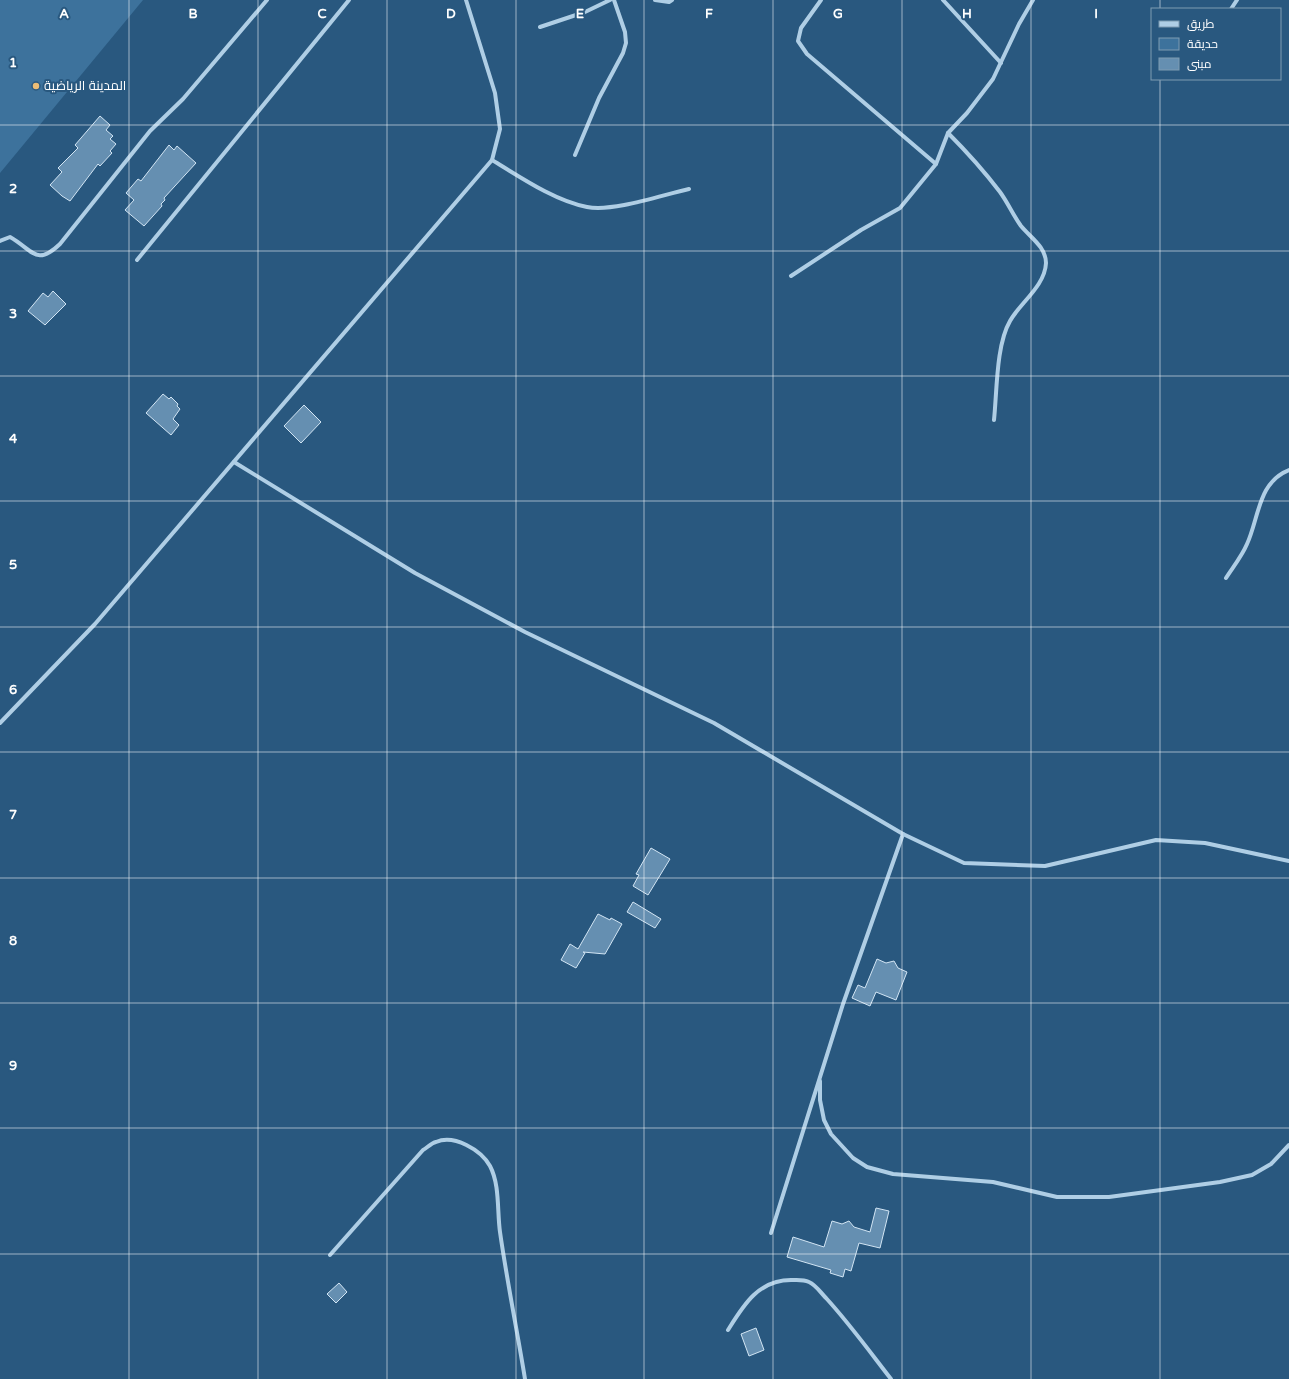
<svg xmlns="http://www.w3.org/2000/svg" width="1289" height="1379" font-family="'Varela Round',Cairo,sans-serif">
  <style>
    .green { fill: #3d729c }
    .building { fill: #658fb1; stroke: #d2e5f4 }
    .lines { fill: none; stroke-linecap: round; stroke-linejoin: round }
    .street { stroke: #afcee5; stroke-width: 4 }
    .grid { fill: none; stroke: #fff; stroke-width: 1; stroke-opacity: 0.55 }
    .poi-dot { fill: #ecbd76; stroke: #29587f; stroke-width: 1.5 }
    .labels { text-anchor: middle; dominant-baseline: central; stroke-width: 4; stroke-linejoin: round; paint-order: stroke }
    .poi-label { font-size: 13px; fill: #fff; stroke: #29587f; text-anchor: start }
    .grid-label { font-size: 13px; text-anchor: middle; font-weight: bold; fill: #fff; stroke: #29587f; stroke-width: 4; stroke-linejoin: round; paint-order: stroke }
  </style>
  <rect width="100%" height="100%" fill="#29587f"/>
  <!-- green -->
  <polygon class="green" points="0,0 143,0 0,173"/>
  <!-- building -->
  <g class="building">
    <polygon points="100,116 110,125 106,130 113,136 110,139 116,144 110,151 112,153 100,166 98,164 70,201 62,196 50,185 62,172 58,168 78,148 75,145"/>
    <polygon points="169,145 174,150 177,146 196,163 164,198 165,200 161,204 162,206 144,226 125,210 134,200 126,193 138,179 141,181"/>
    <polygon points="53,291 66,304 45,325 28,311 43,293 48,297"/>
    <polygon points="163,394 169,399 171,397 178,404 177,406 180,409 173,419 179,425 171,435 146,413"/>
    <polygon points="304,405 321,422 301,443 284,426"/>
    <polygon points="651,848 670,859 648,895 633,886 639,875 636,874"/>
    <polygon points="633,902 661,919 655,928 627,912"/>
    <polygon points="598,914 610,920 611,918 622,924 605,954 583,952 585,953 576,968 561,960 570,944 578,949"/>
    <polygon points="877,959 886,963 894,961 898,968 907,972 896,1000 876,992 870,1006 852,998 858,985 865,988"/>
    <polygon points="876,1208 889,1211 880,1248 859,1243 851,1271 845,1269 843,1277 830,1273 831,1270 787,1257 793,1237 824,1247 832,1221 842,1224 849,1221 854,1227 870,1232"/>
    <polygon points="339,1283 347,1292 336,1303 327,1294"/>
    <polygon points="756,1328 764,1350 749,1356 741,1334"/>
  </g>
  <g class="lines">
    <!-- street -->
    <g class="street">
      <polyline points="655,0 669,2 672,0"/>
      <polyline points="821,0 801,28 798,41 807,54 936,164"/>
      <polyline points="943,0 1001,63"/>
      <polyline points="1231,9 1237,0"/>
      <polyline points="540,27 585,12 610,0"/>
      <path d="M948 133C967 152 984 171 1000 192 1008 203 1013 215 1021 226 1030 237 1046 247 1046 263 1045 286 1020 303 1010 321 996 345 997 392 994 420"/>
      <polyline points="575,155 599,98 623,53 626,43 625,32 614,0"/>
      <path d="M492 160C520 177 555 201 587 207 614 212 662 195 689 189"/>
      <path d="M0 241 10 237C33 250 36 267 60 244L150 131 183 99 267 0"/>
      <polyline points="137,260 349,0"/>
      <polyline points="791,276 861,230 900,208 936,164 948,133 967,113 993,79 1019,24 1033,0"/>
      <polyline points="234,462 415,573 525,632 714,723 903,834 964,863 1045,866 1156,840 1205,843 1289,861"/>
      <path d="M1226 578C1233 567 1242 556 1247 544 1259 518 1258 482 1289 470"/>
      <polyline points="0,723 95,624 492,160 500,129 495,93 466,0"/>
      <polyline points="820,1081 820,1100 824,1120 831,1134 853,1158 867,1167 893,1174 993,1182 1057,1197 1109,1197 1220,1182 1252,1175 1271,1164 1289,1145"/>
      <polyline points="771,1233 843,1004 903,834"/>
      <path d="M330 1255 423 1150C427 1148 431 1143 436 1142 454 1134 481 1150 490 1166 500 1185 497 1211 500 1232 507 1281 517 1330 525 1379"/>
      <path d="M728 1330C743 1306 758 1280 791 1280 796 1280 803 1279 809 1282 816 1285 821 1293 826 1298 849 1323 870 1352 891 1379"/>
    </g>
  </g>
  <!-- grid -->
  <path class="grid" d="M129 0V1379M258 0V1379M387 0V1379M516 0V1379M644 0V1379M773 0V1379M902 0V1379M1031 0V1379M1160 0V9M1160 79V1379M0 125H1289M0 251H1289M0 376H1289M0 501H1289M0 627H1289M0 752H1289M0 878H1289M0 1003H1289M0 1128H1289M0 1254H1289"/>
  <!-- markers -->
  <circle class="poi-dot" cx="36" cy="86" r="4"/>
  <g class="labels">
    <!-- poi labels -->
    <g class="poi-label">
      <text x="44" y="86">المدينة الرياضية</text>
    </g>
  </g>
  <g class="grid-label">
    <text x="64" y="18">A</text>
    <text x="193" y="18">B</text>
    <text x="322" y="18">C</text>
    <text x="451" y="18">D</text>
    <text x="580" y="18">E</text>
    <text x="709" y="18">F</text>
    <text x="838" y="18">G</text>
    <text x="967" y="18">H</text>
    <text x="1096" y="18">I</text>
    <text x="13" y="67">1</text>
    <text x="13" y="193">2</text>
    <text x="13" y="318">3</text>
    <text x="13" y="443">4</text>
    <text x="13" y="569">5</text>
    <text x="13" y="694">6</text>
    <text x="13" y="819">7</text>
    <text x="13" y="945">8</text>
    <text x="13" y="1070">9</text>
  </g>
  <!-- legend -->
  <rect x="1151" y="8" width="130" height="72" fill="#29587f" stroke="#7f9bb2"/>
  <rect x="1159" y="21" width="20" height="6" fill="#afcee5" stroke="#7f9bb2"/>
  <text x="1187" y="28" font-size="12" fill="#ffffff">طريق</text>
  <rect x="1159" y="38" width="20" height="12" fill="#3d729c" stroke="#7f9bb2"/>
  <text x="1187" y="48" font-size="12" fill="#ffffff">حديقة</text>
  <rect x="1159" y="58" width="20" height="12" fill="#658fb1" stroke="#7f9bb2"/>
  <text x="1187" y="68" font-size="12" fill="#ffffff">مبنى</text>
</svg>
